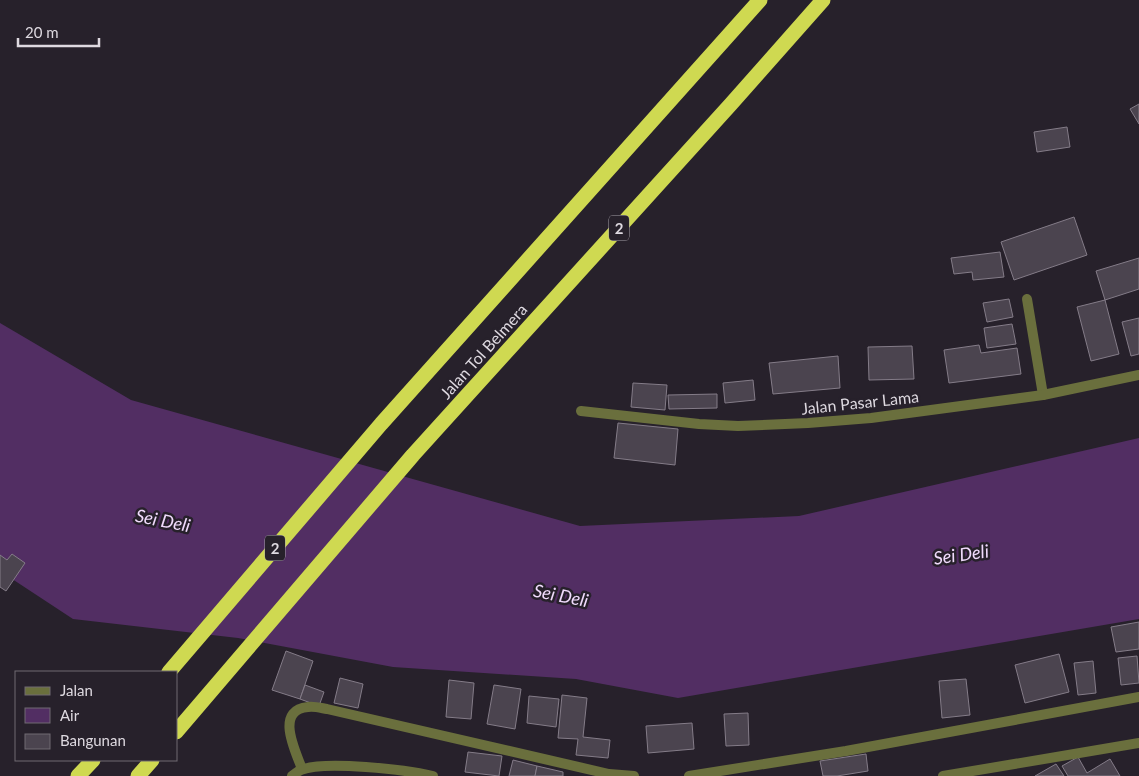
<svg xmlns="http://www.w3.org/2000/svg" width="1139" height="776" font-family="Lato,sans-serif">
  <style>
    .water { fill: #522e63 }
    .building { fill: #4b444f; stroke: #847c88 }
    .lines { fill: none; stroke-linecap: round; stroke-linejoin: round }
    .minor { stroke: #6a6f3d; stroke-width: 10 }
    .motorway { stroke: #cfd951; stroke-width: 15 }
    .labels { text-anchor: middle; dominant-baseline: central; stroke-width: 5; stroke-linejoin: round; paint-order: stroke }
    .shield { fill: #27212b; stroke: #a7a2aa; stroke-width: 1 }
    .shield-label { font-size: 15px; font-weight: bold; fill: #ded9e0 }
    .street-label { font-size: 16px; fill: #ded9e0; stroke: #27212b }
    .water-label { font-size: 18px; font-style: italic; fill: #f0dbfc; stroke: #27212b }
  </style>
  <rect width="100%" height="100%" fill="#27212b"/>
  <!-- water -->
  <polygon class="water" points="0,323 131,400 580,526 799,516 1139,438 1139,619 678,698 576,679 393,667 238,638 73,619 0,571"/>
  <!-- building -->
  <g class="building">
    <polygon points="1139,104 1139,124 1130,109"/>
    <polygon points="1067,127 1070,147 1037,152 1034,132"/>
    <polygon points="1074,217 1087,255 1014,280 1001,242"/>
    <polygon points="1000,252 1004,277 973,280 972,272 954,274 951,258"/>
    <polygon points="1139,258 1139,289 1105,300 1096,271"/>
    <polygon points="1009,299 1013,317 987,322 983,303"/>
    <polygon points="1105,300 1119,354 1091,361 1077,307"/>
    <polygon points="1139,318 1139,354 1131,356 1122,322"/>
    <polygon points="1012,324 1016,344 987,348 984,328"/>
    <polygon points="979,345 981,353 1017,348 1021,374 949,383 944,350"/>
    <polygon points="912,346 914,379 869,380 868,347"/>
    <polygon points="838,356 840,388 773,394 769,363"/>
    <polygon points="753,380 755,400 725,403 723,383"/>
    <polygon points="633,383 667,385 665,410 631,407"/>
    <polygon points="717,394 717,408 669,409 668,395"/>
    <polygon points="618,423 678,429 675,465 614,458"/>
    <polygon points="12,554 25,563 6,591 0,587 0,555 7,560"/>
    <polygon points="1139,622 1139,649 1116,652 1111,627"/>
    <polygon points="286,651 313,661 300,699 272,690"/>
    <polygon points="1059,654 1069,692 1025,703 1015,665"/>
    <polygon points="1137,656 1139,683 1121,685 1118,658"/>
    <polygon points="1093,661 1096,693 1078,695 1074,663"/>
    <polygon points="340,678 363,684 358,708 334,703"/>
    <polygon points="966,679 970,715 942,718 939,681"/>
    <polygon points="449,680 474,683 471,719 446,717"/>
    <polygon points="305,685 324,692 319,706 300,699"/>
    <polygon points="494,685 521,689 515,729 487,724"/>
    <polygon points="562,695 587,698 583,737 610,740 608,758 576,755 578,739 558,738"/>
    <polygon points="529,696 559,699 556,727 527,723"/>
    <polygon points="748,713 749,745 726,746 724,714"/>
    <polygon points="692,723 694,749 648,753 646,726"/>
    <polygon points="468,752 502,756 499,776 465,772"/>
    <polygon points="866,754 868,771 837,776 823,776 820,761"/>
    <polygon points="1078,757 1087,773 1110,759 1120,776 1068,776 1062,766"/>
    <polygon points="513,760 537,766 535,776 509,776"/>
    <polygon points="1056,764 1064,776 1035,776"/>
    <polygon points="537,766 563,772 563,776 535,776"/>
  </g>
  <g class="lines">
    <!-- minor -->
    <g class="minor">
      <polyline points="1027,299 1043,395"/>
      <polyline points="581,411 699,424 738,426 808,423 871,418 1043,395 1139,375"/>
      <path d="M302 769C296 752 274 710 308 707 314 706 321 708 327 709L609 774 634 776"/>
      <path d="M292 776C295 774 298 771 301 770 324 760 407 770 433 776"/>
      <polyline points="689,776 846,751 1139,697"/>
      <polyline points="943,776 1139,743"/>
    </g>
    <!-- motorway -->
    <g class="motorway">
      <polyline points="169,672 381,424 760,0"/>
      <polyline points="176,732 413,455 731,104 823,0"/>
      <polyline points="78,776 93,760"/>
      <polyline points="138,776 152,760"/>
    </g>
  </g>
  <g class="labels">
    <!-- shield labels -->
    <g class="shield">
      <rect x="609" y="215.5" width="20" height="25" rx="4"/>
      <rect x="265" y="535.5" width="20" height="25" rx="4"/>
    </g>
    <g class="shield-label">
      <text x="619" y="228">2</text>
      <text x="275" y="548">2</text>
    </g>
    <!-- street labels -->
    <g class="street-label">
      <text transform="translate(483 351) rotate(-48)">Jalan Tol Belmera</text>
      <text transform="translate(860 402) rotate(-6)">Jalan Pasar Lama</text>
    </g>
    <!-- water labels -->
    <g class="water-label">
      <text transform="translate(163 520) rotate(11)">Sei Deli</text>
      <text transform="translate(961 554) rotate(-8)">Sei Deli</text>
      <text transform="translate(561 595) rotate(11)">Sei Deli</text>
    </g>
  </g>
  <!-- legend -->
  <rect x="15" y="671" width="162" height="90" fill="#27212b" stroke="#706b73"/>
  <rect x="25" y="687" width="25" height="8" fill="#6a6f3d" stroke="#706b73"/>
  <text x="60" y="696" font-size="15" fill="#ded9e0">Jalan</text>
  <rect x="25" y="708" width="25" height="15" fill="#522e63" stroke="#706b73"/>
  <text x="60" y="721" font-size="15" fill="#ded9e0">Air</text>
  <rect x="25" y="734" width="25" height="15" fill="#4b444f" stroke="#706b73"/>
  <text x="60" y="746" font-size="15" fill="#ded9e0">Bangunan</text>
  <!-- scale -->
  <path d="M18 38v8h81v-8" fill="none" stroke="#ded9e0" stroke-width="2.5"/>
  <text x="25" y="38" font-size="15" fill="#ded9e0" stroke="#27212b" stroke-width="4" paint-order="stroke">20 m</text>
</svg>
